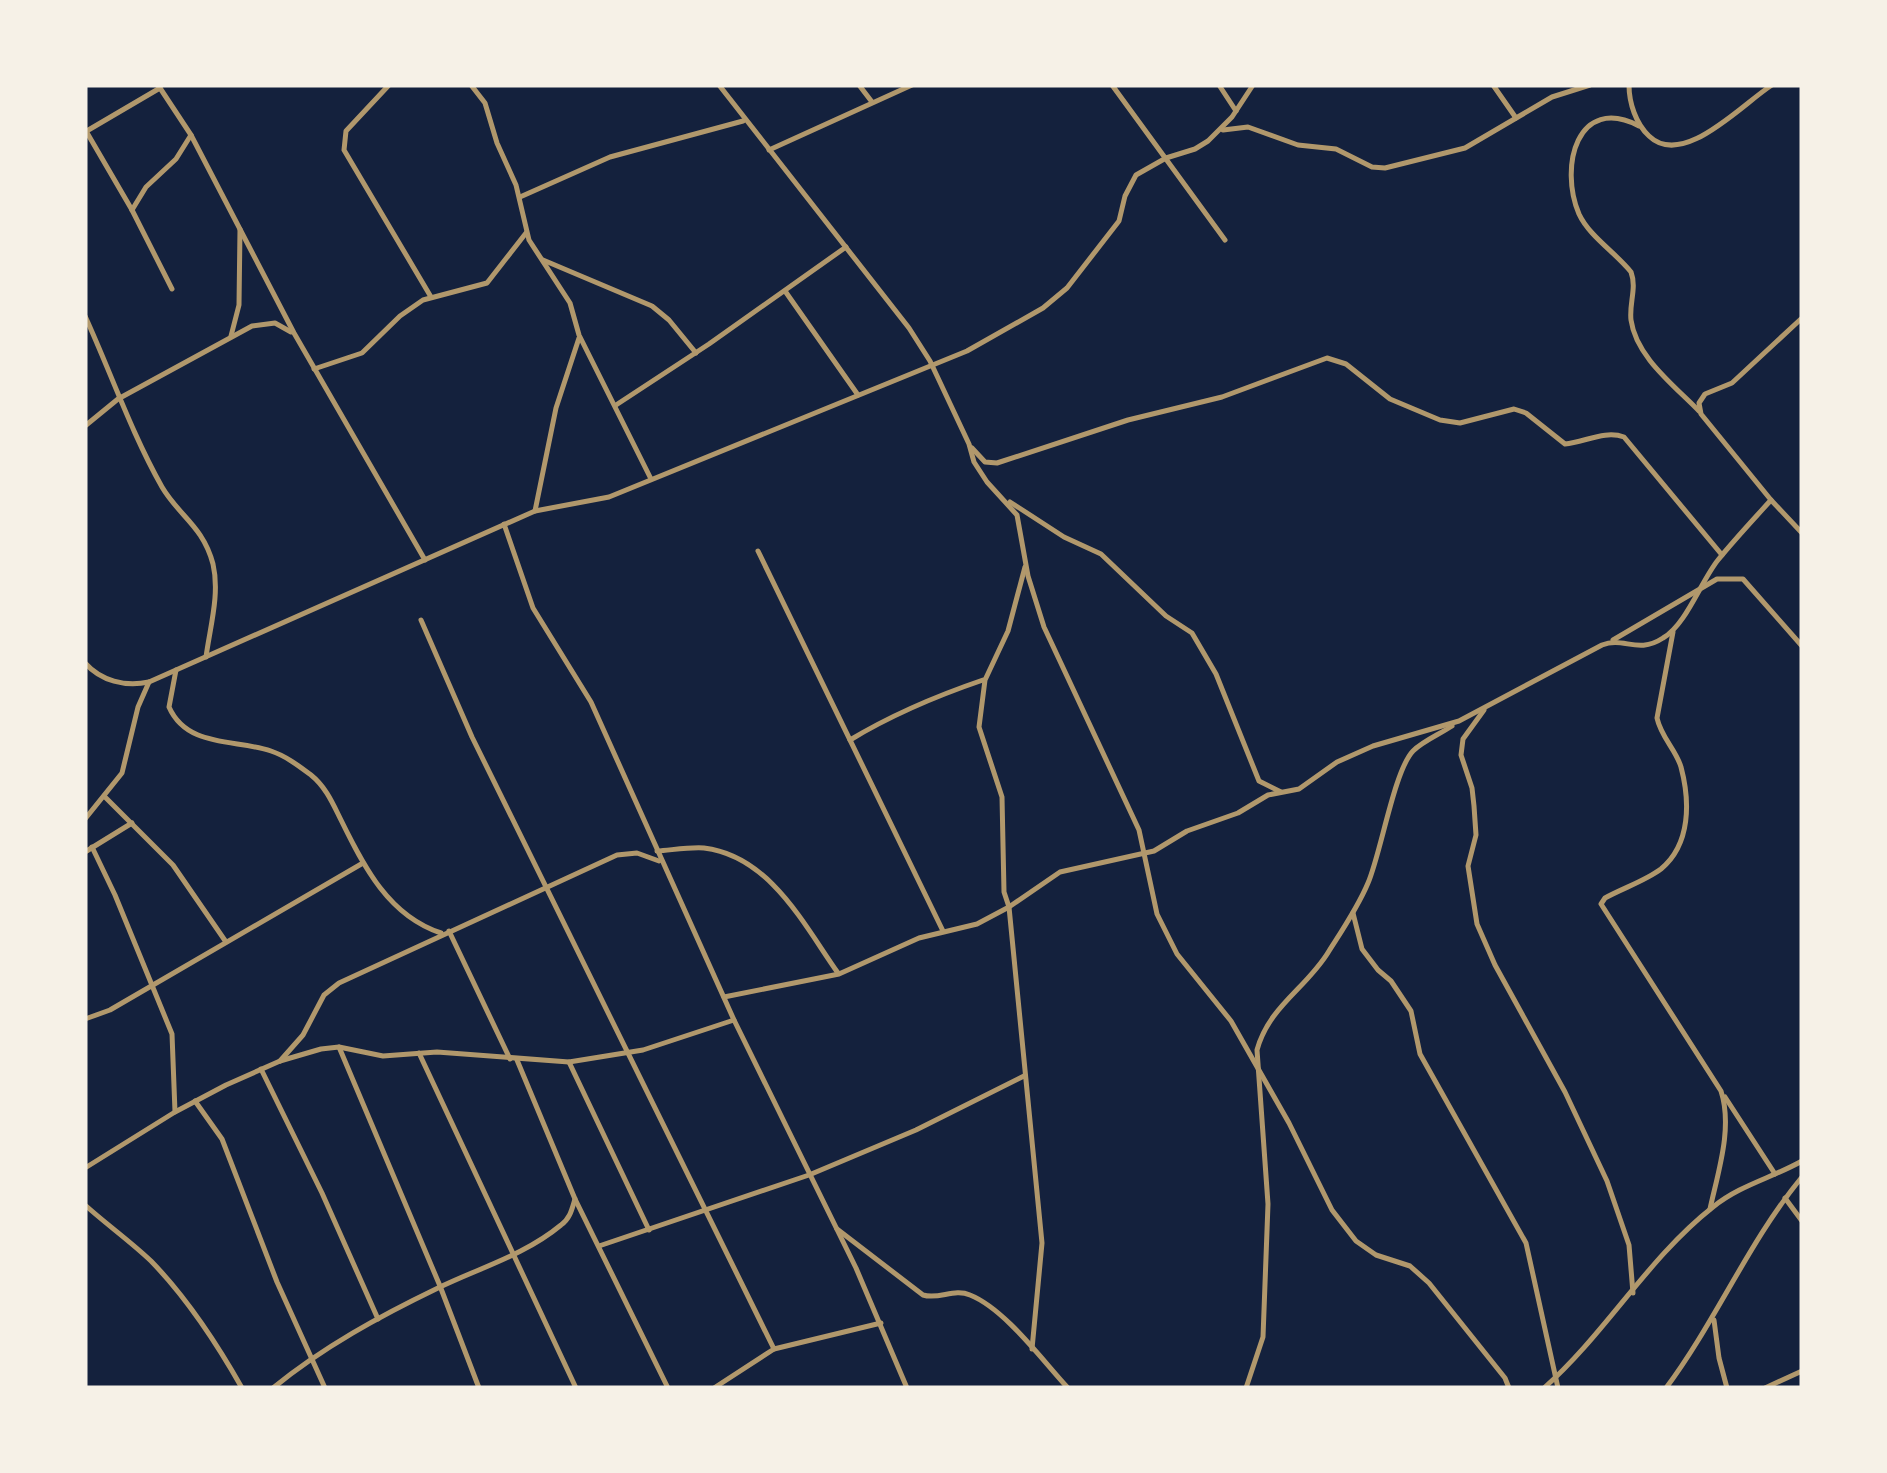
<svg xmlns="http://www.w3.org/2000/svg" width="1887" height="1473" font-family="Montserrat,sans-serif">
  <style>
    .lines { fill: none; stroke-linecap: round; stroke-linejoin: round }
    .minor { stroke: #b1986c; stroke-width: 5 }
  </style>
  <rect width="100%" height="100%" fill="#14213d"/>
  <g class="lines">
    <!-- minor -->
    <g class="minor">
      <polyline points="158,85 191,135 294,333 425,560"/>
      <polyline points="389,85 346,131 344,150 431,297"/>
      <polyline points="471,85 485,103 497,143 516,185 529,240 570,303 579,335 651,479"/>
      <polyline points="719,85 909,328 930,361 969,444 974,462 987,482 1017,515 1028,576 1044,627 1139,830 1157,914 1177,954 1231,1021 1289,1123 1332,1210 1356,1241 1376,1255 1410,1266 1429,1283 1505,1378 1509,1388"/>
      <polyline points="859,85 872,102"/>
      <polyline points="1112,85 1225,240"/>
      <polyline points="1219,85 1236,111"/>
      <polyline points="1493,85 1516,118"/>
      <path d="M1629 85C1629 103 1636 124 1649 136 1683 169 1742 104 1772 85"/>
      <path d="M1639 126C1577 94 1559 167 1579 214 1589 236 1616 253 1631 272 1637 288 1629 303 1631 320 1636 357 1675 386 1699 411"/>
      <polyline points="1223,130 1248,127 1298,145 1336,149 1372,167 1385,168 1465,148 1552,97 1590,85"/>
      <polyline points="86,131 132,210 172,289"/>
      <polyline points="85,132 160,88"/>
      <polyline points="769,150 912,85"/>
      <polyline points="520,197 610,157 743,121"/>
      <polyline points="132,210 146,187 176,159 191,135"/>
      <polyline points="543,260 652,306 669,320 696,353"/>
      <polyline points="785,291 858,395"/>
      <path d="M85 316C111 373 131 432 162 487 179 516 203 526 213 564 220 594 210 627 206 657"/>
      <polyline points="231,336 239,305 240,229"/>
      <polyline points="314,369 362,353 400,316 423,300 487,283 526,233"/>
      <polyline points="616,405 709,344 846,247"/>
      <polyline points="85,426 118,399 252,326 275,323 291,332"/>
      <path d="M972 448 985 462 997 463 1128 420 1222 397 1327 358 1346 364 1390 399 1440 420 1460 423 1514 409 1526 413 1565 444C1585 442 1605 430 1624 437L1722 555"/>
      <polyline points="1771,500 1802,533"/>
      <polyline points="1010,502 1064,537 1101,554 1166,616 1192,633 1216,674 1259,781 1281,792"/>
      <polyline points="535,511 556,408 579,338"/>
      <polyline points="504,524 533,608 591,702 734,1020 856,1268 907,1388"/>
      <polyline points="758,551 943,931"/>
      <polyline points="1025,567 1008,631 985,680 979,727 1002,797 1004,892 1009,907 1042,1243 1032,1349"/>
      <polyline points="421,620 472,737 774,1349"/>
      <path d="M1673 632 1657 718C1661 737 1676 750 1681 767 1690 801 1691 844 1661 869 1645 881 1623 888 1605 898L1601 904 1721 1091C1733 1128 1718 1172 1710 1209"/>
      <polyline points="1613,640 1717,579 1743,579 1802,646"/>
      <path d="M85 663C101 681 125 687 149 682L535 511 609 497 967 351 1043 308 1067 288 1119 221 1125 196 1136 175 1166 158 1195 149 1208 141 1232 117 1253 85"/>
      <path d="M176 670 169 707C187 748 236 739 271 751 286 756 299 766 311 775 326 787 333 804 341 820 364 867 389 916 441 933"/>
      <polyline points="1484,710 1463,739 1461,755 1472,788 1474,806 1476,835 1468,866 1477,924 1495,965 1565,1092 1607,1181 1629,1245 1633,1293"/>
      <path d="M850 740C893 714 936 696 983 680"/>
      <polyline points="104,796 173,865 226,942"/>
      <polyline points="85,819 122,773 138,707 149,682"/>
      <polyline points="92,847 115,895 172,1034 175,1112"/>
      <path d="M657 851C672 850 689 847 704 848 770 856 804 925 838 973"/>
      <polyline points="85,852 132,823"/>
      <polyline points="1353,913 1362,949 1378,970 1391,981 1411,1011 1420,1054 1526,1243 1558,1388"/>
      <polyline points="449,931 510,1059"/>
      <path d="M724 997 839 974 919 938 977 924 1009 907 1060 872 1154 851 1187 831 1238 813 1268 795 1299 789 1337 762 1373 746 1459 721 1602 645C1624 636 1637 655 1663 638 1686 625 1701 581 1718 560 1735 539 1753 520 1771 500L1701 414 1699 403 1705 394 1732 383 1802 318"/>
      <polyline points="85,1019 110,1010 363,863"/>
      <polyline points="339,1047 440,1286 479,1388"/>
      <polyline points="419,1053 576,1388"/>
      <polyline points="517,1060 575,1199 668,1388"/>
      <polyline points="280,1061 303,1035 324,995 339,983 617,855 637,853 659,861"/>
      <polyline points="569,1062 649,1230"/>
      <polyline points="261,1069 322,1193 378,1319"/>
      <polyline points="1725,1097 1775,1174"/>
      <polyline points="195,1101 222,1139 277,1282 325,1388"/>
      <polyline points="85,1168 175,1112 226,1085 280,1061 321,1049 339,1047 383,1056 437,1052 569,1062 643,1050 734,1020"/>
      <polyline points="1785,1198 1802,1221"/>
      <path d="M85 1205C106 1224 130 1241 151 1261 188 1299 216 1342 242 1388"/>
      <path d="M837 1229 923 1295C939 1300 954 1288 970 1295 1005 1309 1042 1360 1068 1388"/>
      <polyline points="599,1246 809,1175 916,1130 1024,1076"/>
      <polyline points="1714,1320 1719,1358 1727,1388"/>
      <path d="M273 1388C323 1347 380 1316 438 1288 479 1268 525 1255 561 1225 570 1219 572 1209 575 1199"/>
      <polyline points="714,1388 774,1349 881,1323"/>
      <path d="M1246 1388 1263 1337 1268 1204 1257 1050C1269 1006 1307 988 1329 951 1343 929 1358 907 1368 883 1381 853 1394 771 1413 751 1423 741 1440 734 1452 726"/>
      <path d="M1544 1388C1606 1333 1648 1258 1713 1207 1740 1185 1772 1178 1802 1161"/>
      <path d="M1666 1388C1716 1321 1749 1241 1802 1177"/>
      <polyline points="1765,1388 1802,1371"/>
    </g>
  </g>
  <!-- border -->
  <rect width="1887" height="1473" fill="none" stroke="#f6f1e7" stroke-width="175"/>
</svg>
